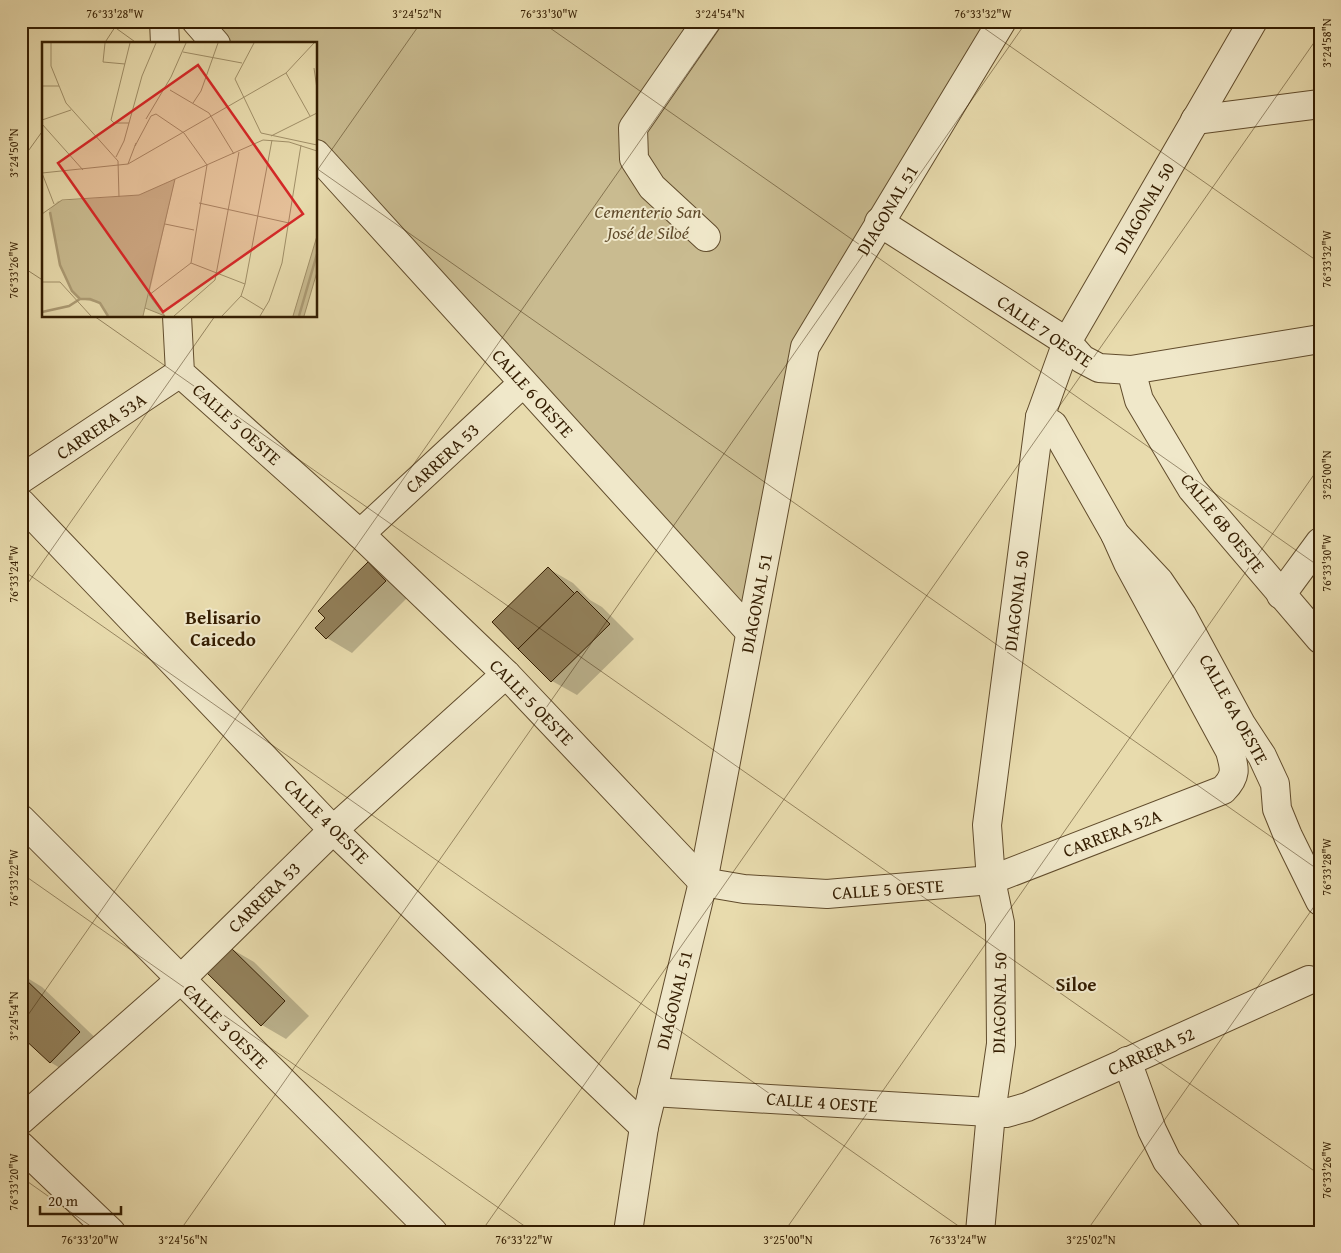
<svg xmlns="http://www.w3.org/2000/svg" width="1341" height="1253" font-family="'Gentium Book Plus',serif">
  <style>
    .green { fill: #c9bb90; stroke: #7e6c48 }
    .shadow { fill: #0003 }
    .building { fill: #92805a; stroke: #341d01 }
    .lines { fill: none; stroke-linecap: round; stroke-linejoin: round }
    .minor-casing { stroke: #614c2c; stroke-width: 30 }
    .minor { stroke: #f0e8ca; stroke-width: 28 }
    .ticks { fill: none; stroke: #341d01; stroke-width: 1; stroke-opacity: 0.45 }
    .labels { text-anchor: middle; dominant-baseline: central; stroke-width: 4; stroke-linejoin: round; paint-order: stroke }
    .street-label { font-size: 18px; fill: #341d01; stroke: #f0e8ca }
    .park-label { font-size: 18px; font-style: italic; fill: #614c2c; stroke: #f0e8ca }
    .neighbourhood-label { font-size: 19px; font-weight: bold; fill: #341d01; stroke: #f0e8ca }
    .inset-river { fill: none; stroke: #ab9a73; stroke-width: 2.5 }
    .inset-road { fill: none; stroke: #a08f68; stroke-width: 1 }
    .view { fill: #d62828; fill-opacity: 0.15; stroke: #d62828; stroke-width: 2.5 }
    .inset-edge { fill: none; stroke: #341d01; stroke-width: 2.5 }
    .neatline { fill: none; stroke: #341d01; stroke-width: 2 }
    .ticks-label { font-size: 12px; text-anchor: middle; fill: #341d01 }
  </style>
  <rect width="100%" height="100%" fill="#e8dbad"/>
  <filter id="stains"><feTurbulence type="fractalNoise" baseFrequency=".004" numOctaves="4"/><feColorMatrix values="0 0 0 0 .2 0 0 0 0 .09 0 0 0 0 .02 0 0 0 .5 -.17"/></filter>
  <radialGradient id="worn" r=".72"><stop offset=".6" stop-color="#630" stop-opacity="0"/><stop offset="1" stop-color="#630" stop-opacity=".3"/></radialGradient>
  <!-- green -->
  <polygon class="green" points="196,21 1002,21 805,347 750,632 316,154 316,44 216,44"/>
  <!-- shadow -->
  <g class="shadow">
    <polygon points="368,564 393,578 410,595 352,653 327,638 317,628"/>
    <polygon points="549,569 573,583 590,600 602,607 634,639 577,695 552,681"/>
    <polygon points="230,948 254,962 309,1016 286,1039 262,1025"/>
    <polygon points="21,974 42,987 104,1046 75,1077 50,1062 21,1034"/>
  </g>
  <!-- building -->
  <g class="building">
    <polygon points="368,562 386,581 326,639 315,628 325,618 318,611"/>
    <polygon points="548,567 575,594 518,649 492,622"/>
    <polygon points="577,591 610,624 551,682 518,649"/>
    <polygon points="229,946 285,1001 261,1026 205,971"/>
    <polygon points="21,975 80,1032 50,1063 21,1036"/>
  </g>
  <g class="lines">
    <!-- minor casing -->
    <g class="minor-casing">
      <g id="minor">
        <polyline points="164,21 165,44"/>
        <polyline points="196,21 216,44"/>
        <polyline points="1195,120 1320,104"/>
        <polyline points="316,154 750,632"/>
        <polyline points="879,222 1067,342 1082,359 1099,368 1131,370 1320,339"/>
        <polyline points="706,237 652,187 634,159 633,128 707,21"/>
        <path d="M177 316 180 373 360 534 506 674 703 882 744 889 827 894 991 880 1223 790C1237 776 1235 769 1230 751L1128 563 1115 534"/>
        <polyline points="1131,370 1139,400 1192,489 1320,639"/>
        <polyline points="1040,417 1053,425 1115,534 1159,581 1182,615 1241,724 1262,756 1275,784 1277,809 1288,836 1320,901"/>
        <polyline points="21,479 180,373"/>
        <polyline points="21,503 333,830 644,1127"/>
        <polyline points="360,534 523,383"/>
        <polyline points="1281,595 1320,542"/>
        <polyline points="21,819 433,1232"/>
        <polyline points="1127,1061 1152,1130 1167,1161 1226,1232"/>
        <polyline points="652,1092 1006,1113 1027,1107 1309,980"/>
        <polyline points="21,1120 180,980 333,830 506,674"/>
        <polyline points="21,1146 111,1232"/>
        <polyline points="628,1232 644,1127 703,882 805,347 1002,21"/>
        <polyline points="980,1232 991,1113 1001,1044 1000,923 991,880 987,825 1040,417 1067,342 1253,21"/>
      </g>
    </g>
    <!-- minor -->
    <use href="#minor" class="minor"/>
  </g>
  <!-- ticks -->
  <path class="ticks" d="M106 21 138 44M540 21 1320 567M974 21 1320 263M104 44 119 21M21 161 44 129M316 168 1320 871M316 172 422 21M21 266 44 281M94 316 1320 1175M21 569 967 1232M21 593 215 316M21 873 533 1232M21 1025 724 21M21 1177 99 1232M179 1232 1027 21M481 1232 1320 34M784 1232 1320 466M1086 1232 1320 898"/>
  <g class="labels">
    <!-- street labels -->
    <g class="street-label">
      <text transform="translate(1144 208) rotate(-60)">DIAGONAL 50</text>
      <text transform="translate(887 210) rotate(-59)">DIAGONAL 51</text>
      <text transform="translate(1045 331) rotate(35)">CALLE 7 OESTE</text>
      <text transform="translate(533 393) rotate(48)">CALLE 6 OESTE</text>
      <text transform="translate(237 424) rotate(42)">CALLE 5 OESTE</text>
      <text transform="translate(101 426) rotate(-34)">CARRERA 53A</text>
      <text transform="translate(442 458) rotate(-43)">CARRERA 53</text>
      <text transform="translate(1223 523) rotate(51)">CALLE 6B OESTE</text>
      <text transform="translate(1016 601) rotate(-83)">DIAGONAL 50</text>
      <text transform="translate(756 603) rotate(-79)">DIAGONAL 51</text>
      <text transform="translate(532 702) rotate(46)">CALLE 5 OESTE</text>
      <text transform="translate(1234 709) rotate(61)">CALLE 6A OESTE</text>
      <text transform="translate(327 821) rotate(45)">CALLE 4 OESTE</text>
      <text transform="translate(1112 833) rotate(-21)">CARRERA 52A</text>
      <text transform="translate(888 889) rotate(-4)">CALLE 5 OESTE</text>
      <text transform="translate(264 897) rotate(-44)">CARRERA 53</text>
      <text transform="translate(674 1000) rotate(-76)">DIAGONAL 51</text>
      <text transform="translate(999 1003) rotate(-89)">DIAGONAL 50</text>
      <text transform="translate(226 1026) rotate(45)">CALLE 3 OESTE</text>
      <text transform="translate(1151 1051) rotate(-24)">CARRERA 52</text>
      <text transform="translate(822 1102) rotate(4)">CALLE 4 OESTE</text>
    </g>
    <!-- park labels -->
    <g class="park-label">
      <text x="648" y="211">Cementerio San<tspan x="648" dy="21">José de Siloé</tspan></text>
    </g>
    <!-- neighbourhood labels -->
    <g class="neighbourhood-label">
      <text x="223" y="617">Belisario<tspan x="223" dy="22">Caicedo</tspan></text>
      <text x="1076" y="984">Siloe</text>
    </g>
  </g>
  <!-- overview -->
  <g transform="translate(42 42)">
    <rect width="275" height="275" fill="#e8dbad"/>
    <path d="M133 137 107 253 123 274 103 266 101 274H66L58 261 38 257 30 249 18 223 7 168 16 159 97 153ZM275 194V230L262 274H251Z" fill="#c9bb90"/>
    <path class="inset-river" d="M8 170 18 223 30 249 38 257M0 270 27 264 38 257H48L58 261 66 274M257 274 275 212"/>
    <path class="inset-road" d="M9 1V24L24 61 76 119 77 155M63 1 61 20 83 22M212 1 193 37 219 91 275 103M141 10 200 21M272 26 275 47M244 31 268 74M0 44H17M128 48 167 71 192 112M151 61 159 49 176 1M104 77 129 35 144 1M0 78 29 68M87 81H72L69 78 88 1M0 82 41 128M229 94 275 71M93 104 109 74 114 72 142 91 165 123 149 221 107 253M74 115 82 99 100 34 114 1M86 122 94 101M0 131 86 122 244 31 272 1M0 131 12 162M157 161 247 181M0 172 20 158 97 153 221 98 247 100 275 109M123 182 152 188M149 221 203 242M0 240H18L49 274M107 253 123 274M199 254 222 268M103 266 123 274M101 274 133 137M132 274 173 238 197 110M180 274 199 254 203 242 230 98M218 274 227 259 240 221 259 103M251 274 275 194M262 274 275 230"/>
    <path class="view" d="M156 23 261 172 121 270 16 121Z"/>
    <rect width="275" height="275" class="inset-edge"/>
  </g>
  <!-- margin -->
  <rect width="1341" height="1253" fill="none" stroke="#e8dbad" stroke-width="55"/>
  <!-- scale -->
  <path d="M40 1206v8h81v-8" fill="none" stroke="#341d01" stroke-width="2.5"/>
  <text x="48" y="1206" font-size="15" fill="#341d01" stroke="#f0e8ca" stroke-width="4" paint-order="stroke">20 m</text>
  <rect x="28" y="28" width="1286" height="1198" class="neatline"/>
  <g class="ticks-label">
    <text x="115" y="18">76°33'28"W</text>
    <text x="417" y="18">3°24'52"N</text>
    <text x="549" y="18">76°33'30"W</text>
    <text x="720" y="18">3°24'54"N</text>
    <text x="983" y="18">76°33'32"W</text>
    <text transform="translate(1327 43) rotate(-90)" y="4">3°24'58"N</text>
    <text transform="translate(14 153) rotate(-90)" y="4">3°24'50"N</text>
    <text transform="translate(1327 259) rotate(-90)" y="4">76°33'32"W</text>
    <text transform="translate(14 270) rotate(-90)" y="4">76°33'26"W</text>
    <text transform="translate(1327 475) rotate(-90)" y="4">3°25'00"N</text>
    <text transform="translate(1327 563) rotate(-90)" y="4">76°33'30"W</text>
    <text transform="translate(14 574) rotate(-90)" y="4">76°33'24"W</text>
    <text transform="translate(1327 867) rotate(-90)" y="4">76°33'28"W</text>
    <text transform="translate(14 878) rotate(-90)" y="4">76°33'22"W</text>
    <text transform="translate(14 1016) rotate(-90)" y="4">3°24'54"N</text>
    <text transform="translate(1327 1170) rotate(-90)" y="4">76°33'26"W</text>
    <text transform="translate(14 1182) rotate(-90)" y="4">76°33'20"W</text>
    <text x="90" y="1244">76°33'20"W</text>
    <text x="183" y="1244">3°24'56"N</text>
    <text x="524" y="1244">76°33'22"W</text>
    <text x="788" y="1244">3°25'00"N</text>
    <text x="958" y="1244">76°33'24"W</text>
    <text x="1091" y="1244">3°25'02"N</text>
  </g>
  <rect width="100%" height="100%" filter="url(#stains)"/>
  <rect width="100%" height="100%" fill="url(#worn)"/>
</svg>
